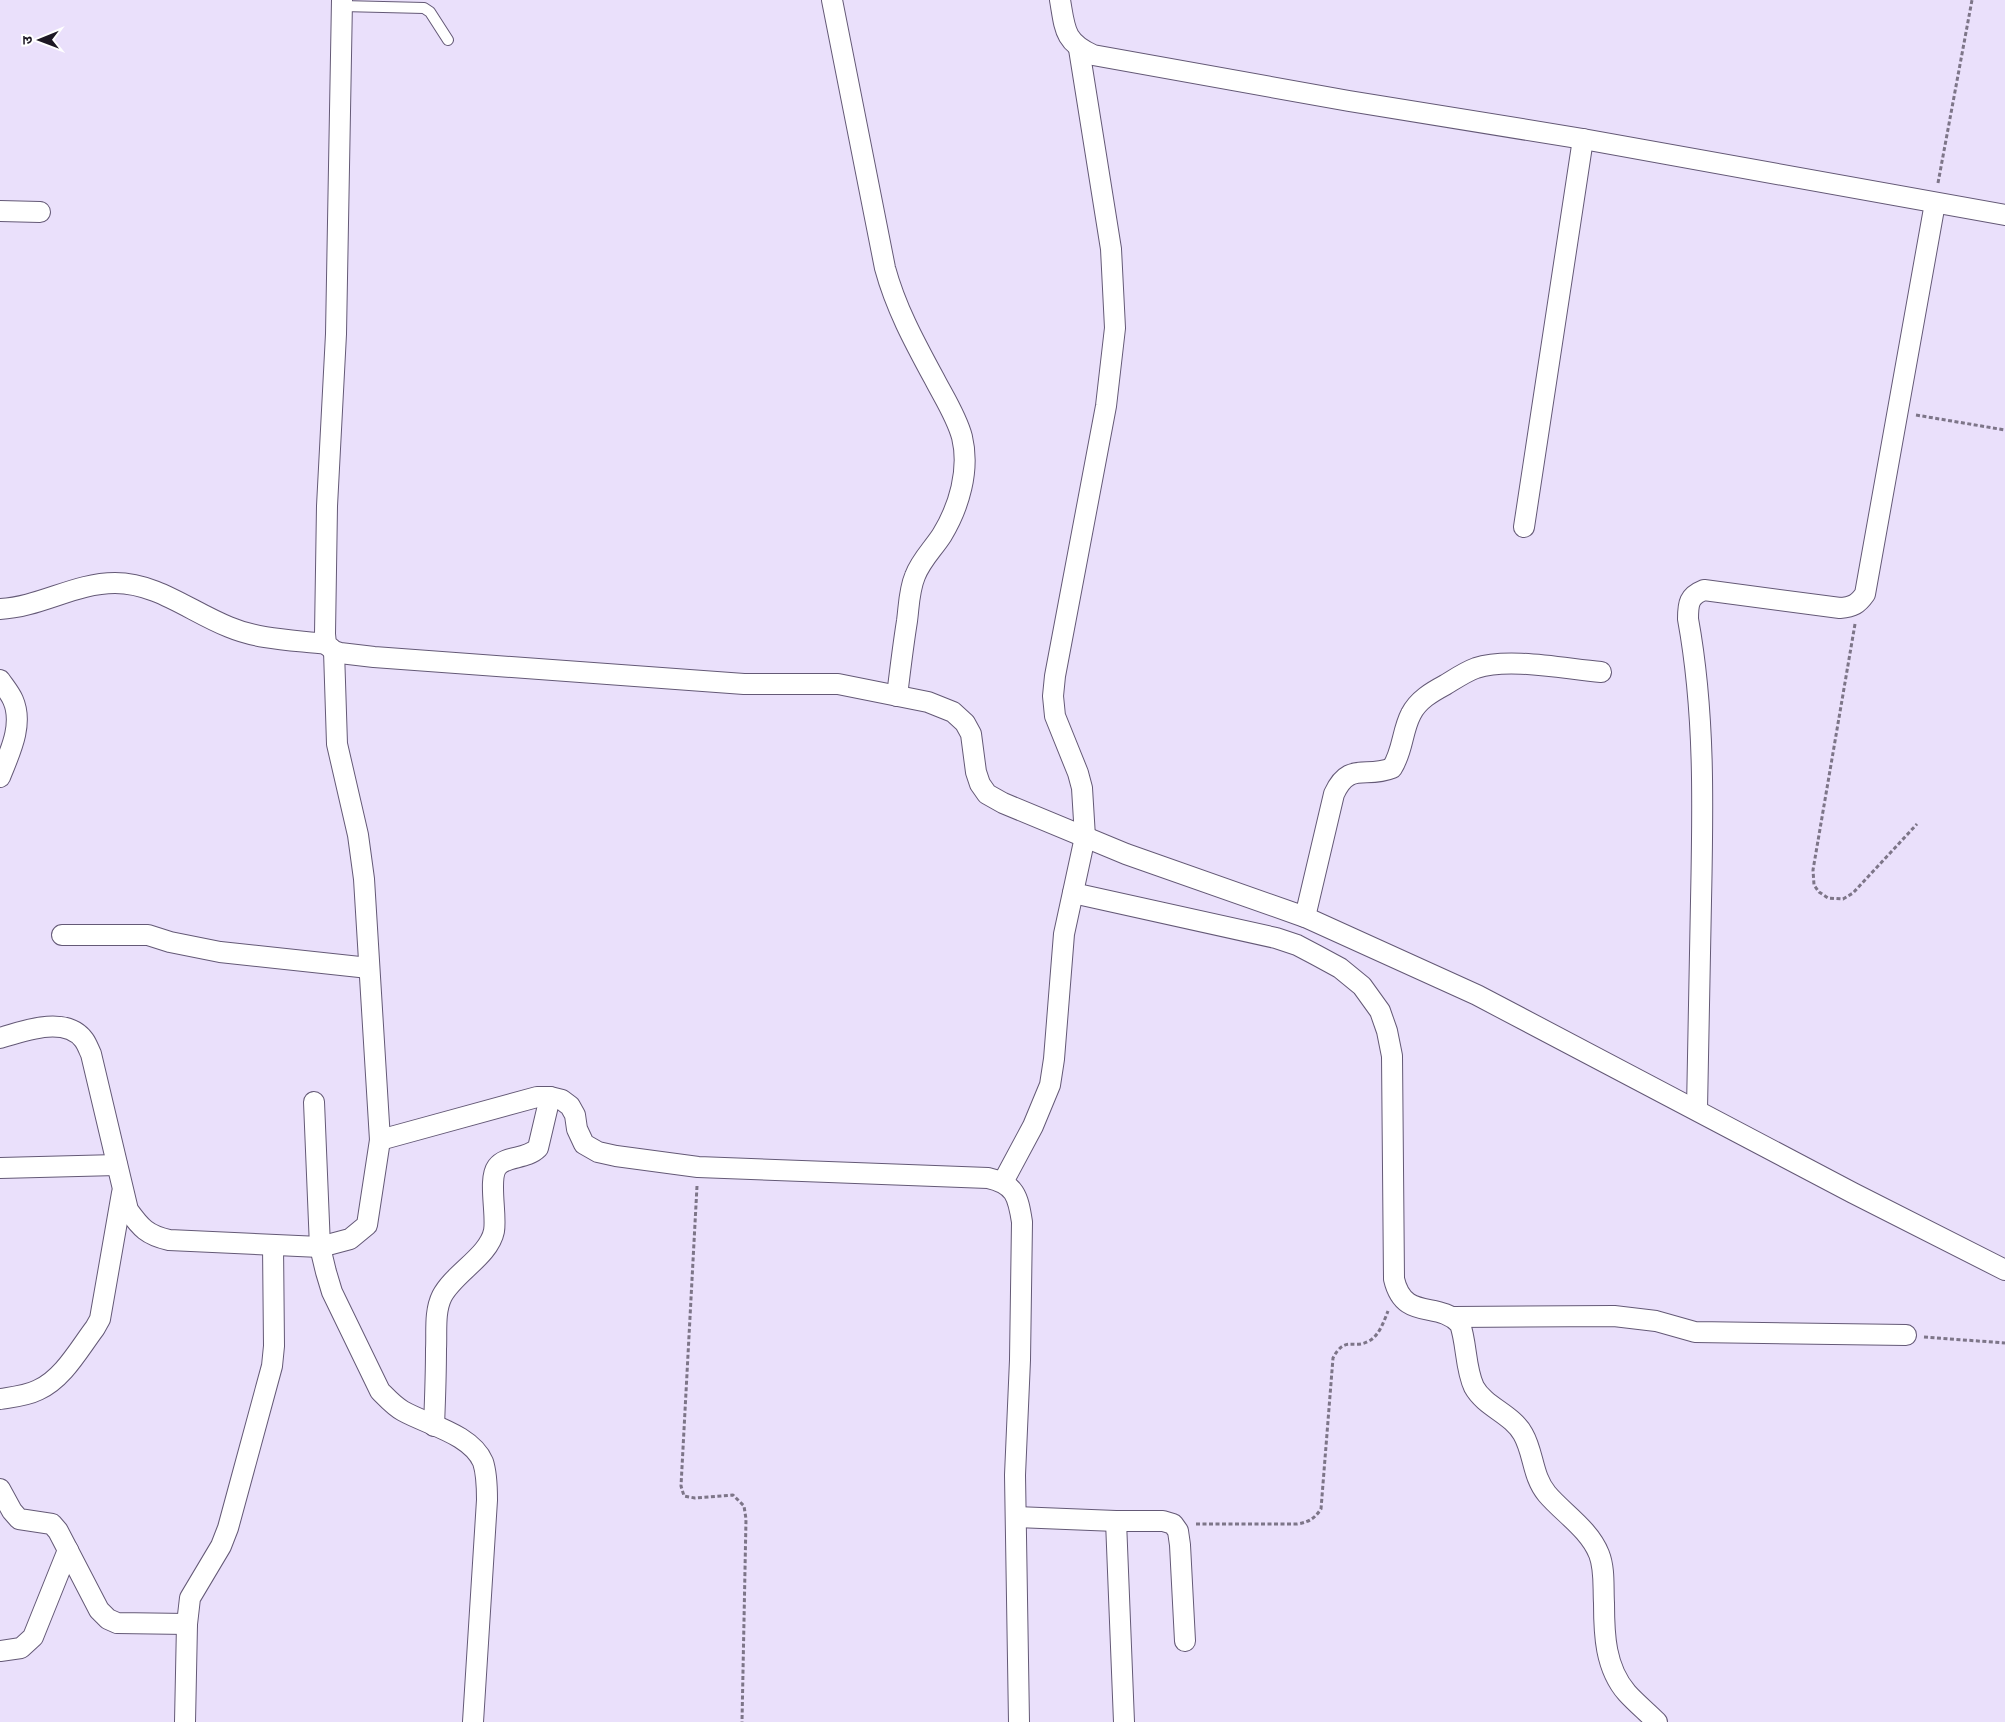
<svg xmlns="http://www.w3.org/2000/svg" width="2005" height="1722" font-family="Manrope,'Noto Sans Devanagari',sans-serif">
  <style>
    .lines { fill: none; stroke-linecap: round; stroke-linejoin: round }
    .service-casing { stroke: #645976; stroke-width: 12 }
    .minor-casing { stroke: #645976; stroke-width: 22 }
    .path { stroke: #7d7588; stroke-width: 3; stroke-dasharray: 4 2.5; stroke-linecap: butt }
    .service { stroke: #fff; stroke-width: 10 }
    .minor { stroke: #fff; stroke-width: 20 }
  </style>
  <rect width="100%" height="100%" fill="#eae0fb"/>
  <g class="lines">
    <!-- service casing -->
    <g class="service-casing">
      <polyline id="service" points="342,6 424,8 430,12 448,40"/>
    </g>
    <!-- minor casing -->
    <g class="minor-casing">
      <g id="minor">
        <polyline points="342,0 336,334 327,506 325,634 326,644 334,651 340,653 374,657 744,684 838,684 928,702 953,712 965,723 971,734 976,772 980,784 987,794 1003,803 1126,854 1305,917 1477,995 1853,1193 2005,1270"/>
        <path d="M832 0 885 268C896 309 916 345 936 382 945 399 957 418 962 437 970 470 959 507 942 535 933 549 921 560 915 576 909 590 909 606 907 621 903 646 900 671 897 696"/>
        <path d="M1060 0C1065 29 1064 42 1093 55L1349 101 1583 139 2005 215"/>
        <polyline points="0,211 40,212"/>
        <polyline points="1524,527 1583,139"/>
        <path d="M0 609C40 607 75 583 115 583 157 583 191 612 229 627 260 640 293 640 326 644"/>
        <path d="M334 651 337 744 358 835 364 879 380 1140 537 1097H550L562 1100 570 1106 575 1115 577 1129 584 1144 598 1152 616 1156 698 1167 988 1178C1015 1184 1018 1196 1022 1222L1020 1360 1015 1475 1019 1722"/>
        <path d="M0 680C4 686 10 693 13 700 24 725 9 754 0 777"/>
        <path d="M1073 893 1276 938 1297 945 1316 955 1340 968 1362 986 1380 1011 1387 1031 1392 1056 1394 1279C1404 1322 1438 1300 1460 1324 1467 1344 1465 1368 1474 1387 1485 1407 1512 1414 1523 1434 1534 1453 1532 1476 1547 1494 1563 1513 1589 1529 1599 1554 1605 1569 1603 1587 1604 1603 1604 1634 1605 1668 1627 1693 1636 1703 1647 1712 1657 1722"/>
        <path d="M1305 917 1334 794C1349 761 1365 779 1392 768 1403 751 1402 731 1411 714 1418 700 1432 692 1445 685 1455 679 1465 672 1476 668 1509 657 1565 669 1601 672"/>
        <polyline points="62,935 148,935 170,942 220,952 369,968"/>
        <path d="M0 1038C23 1031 66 1015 84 1040 87 1044 89 1050 91 1054L128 1210C141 1228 147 1235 169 1240L320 1247 350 1239 367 1225 380 1140"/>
        <path d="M314 1102 320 1247 326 1272 332 1292 380 1391C387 1398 394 1406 403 1411 428 1425 471 1434 483 1462 487 1474 487 1488 487 1500L473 1722"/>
        <path d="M1697 1109C1698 1040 1700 970 1701 901 1703 807 1705 712 1688 619 1688 603 1689 596 1704 590L1840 608C1853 607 1858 604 1865 594L1935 203"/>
        <polyline points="0,1168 117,1165"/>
        <polyline points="1003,1182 1033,1126 1050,1085 1054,1059 1064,934 1085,837 1082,788 1078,773 1055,716 1053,696 1055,676 1106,406 1115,328 1111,249 1079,49"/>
        <polyline points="1454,1317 1614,1316 1656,1321 1695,1332 1906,1335"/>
        <path d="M0 1399C13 1397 26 1396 38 1390 63 1379 79 1349 95 1328L100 1319 122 1193"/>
        <path d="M434 1426C435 1401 436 1375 436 1349 437 1333 434 1312 442 1296 454 1273 489 1256 494 1231 497 1215 488 1179 497 1167 506 1155 526 1160 538 1148L550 1097"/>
        <polyline points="0,1489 12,1511 19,1519 52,1524 58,1531 99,1610 108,1619 117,1623 187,1624"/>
        <polyline points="1016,1517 1116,1521 1163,1521 1173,1524 1178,1531 1180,1545 1185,1641"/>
        <polyline points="1116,1521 1124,1722"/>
        <polyline points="0,1651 21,1648 33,1637 68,1550"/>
        <polyline points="185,1722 187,1624 190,1598 221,1546 228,1528 272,1366 274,1346 273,1245"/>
      </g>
    </g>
    <!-- path -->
    <g class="path">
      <polyline points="1938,183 1972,0"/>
      <polyline points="1916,415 2005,430"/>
      <polyline points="1855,624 1813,870 1814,885 1819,892 1828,898 1843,899 1853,893 1917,824"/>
      <polyline points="697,1186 681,1486 684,1496 695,1498 733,1495 744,1506 746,1519 742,1722"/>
      <polyline points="1924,1337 2005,1343"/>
      <path d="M1196 1524H1297C1309 1522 1314 1519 1321 1509L1333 1358C1345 1335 1353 1350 1369 1341 1379 1336 1384 1321 1388 1311"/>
    </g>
    <!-- service -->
    <use href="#service" class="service"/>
    <!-- minor -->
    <use href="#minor" class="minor"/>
  </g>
  <!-- north arrow -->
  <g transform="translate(40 40) rotate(269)" stroke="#ffffff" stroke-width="4" paint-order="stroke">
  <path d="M0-4L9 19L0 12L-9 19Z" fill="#1d1824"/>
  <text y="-8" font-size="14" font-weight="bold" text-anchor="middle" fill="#1d1824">उ</text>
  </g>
</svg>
